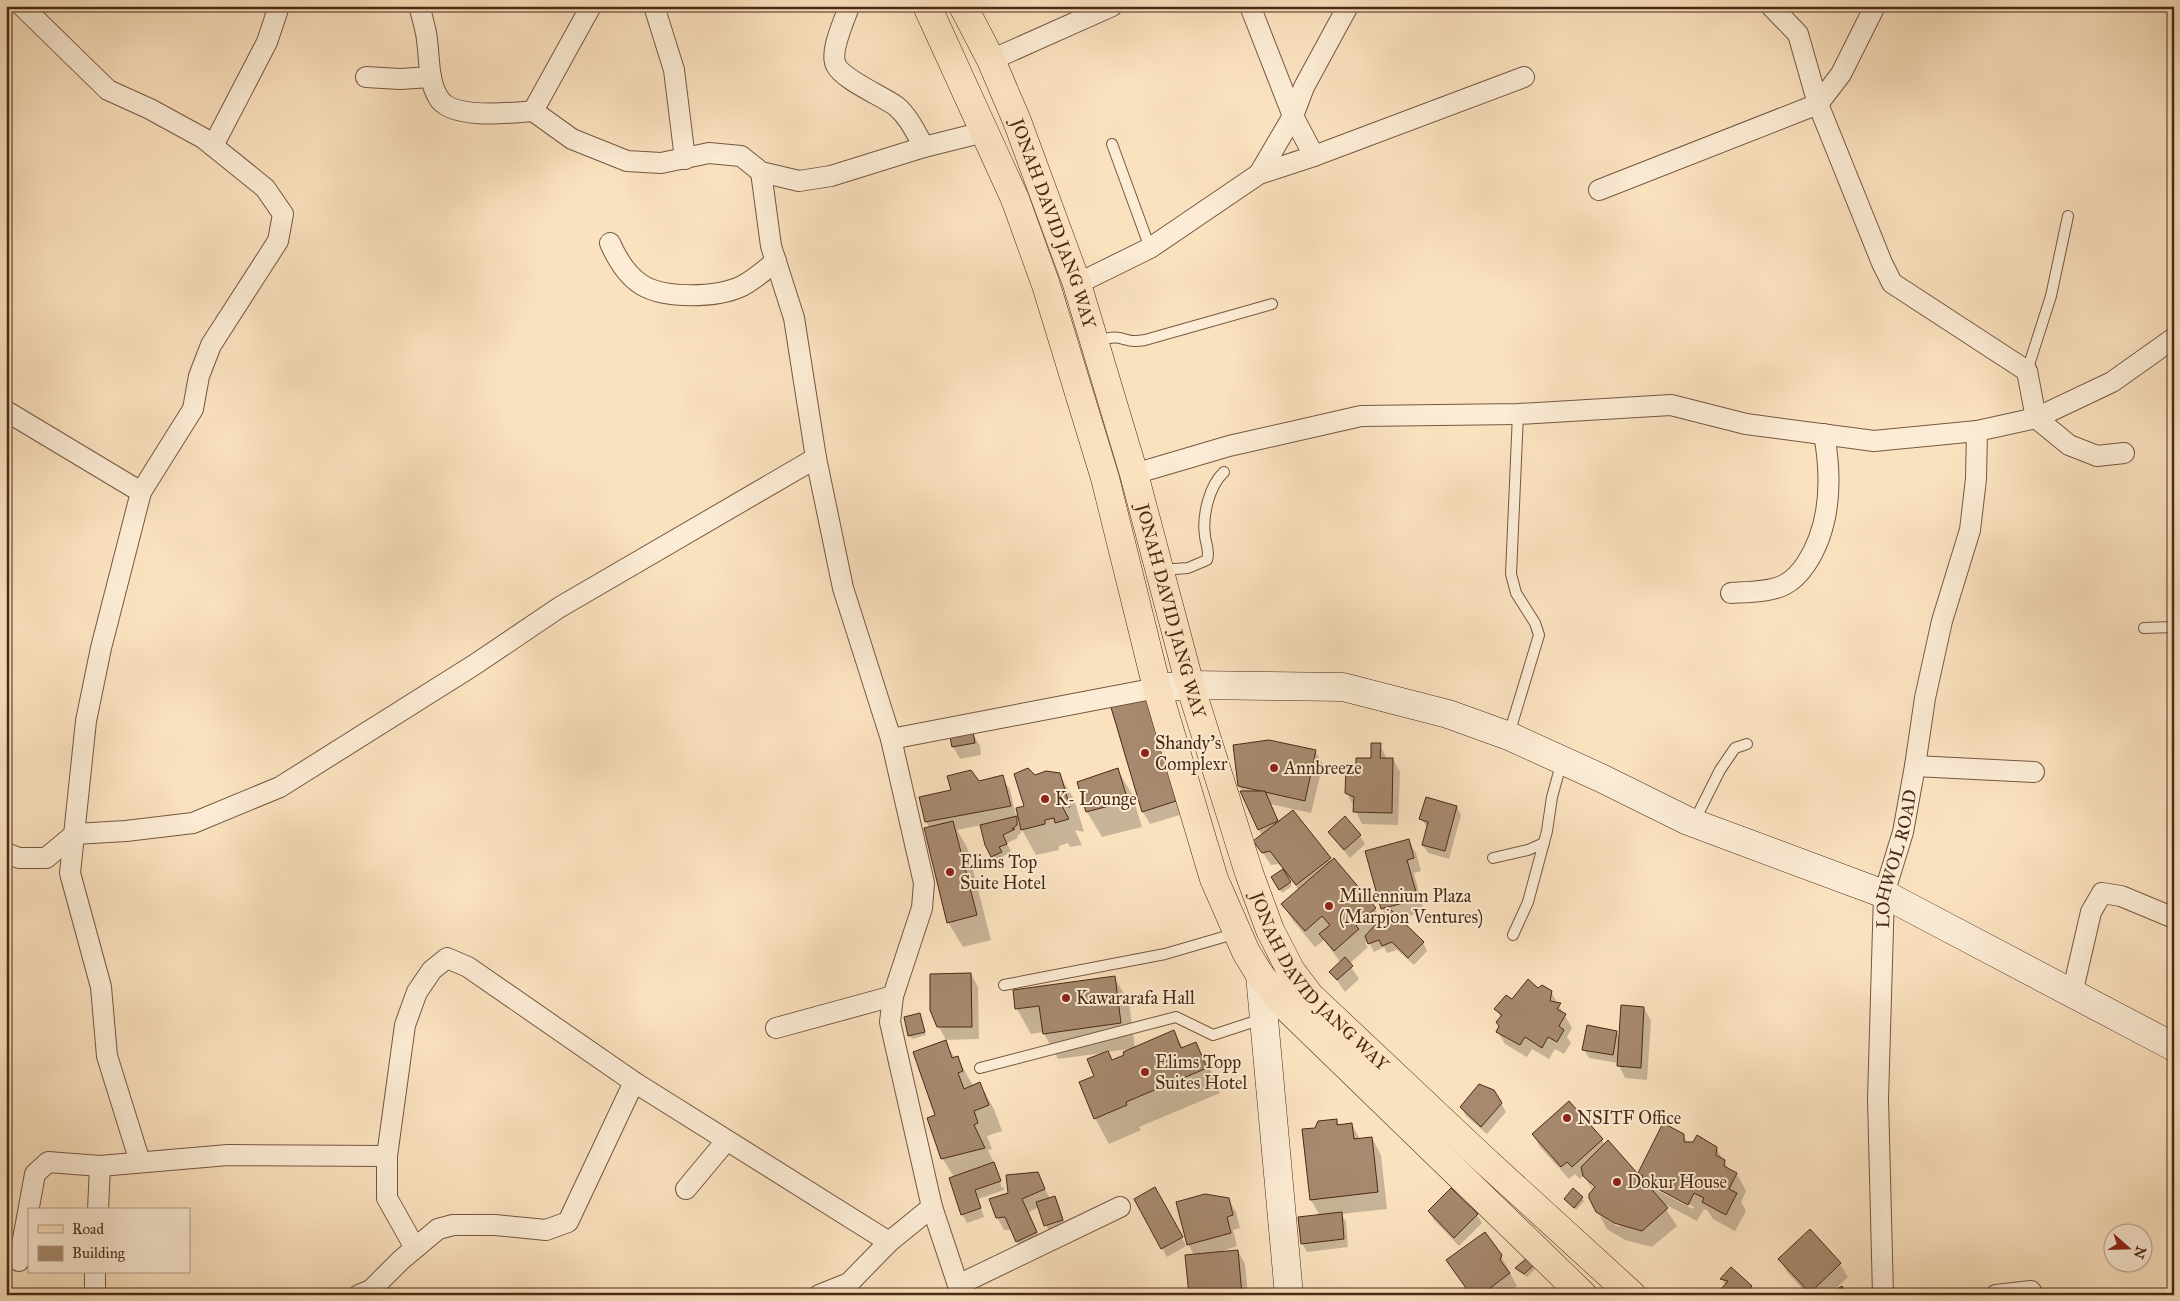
<svg xmlns="http://www.w3.org/2000/svg" width="2180" height="1301" font-family="'IM FELL Great Primer',serif">
  <style>
    .shadow { fill: #0003; fill-rule: evenodd }
    .building { fill: #a6896e; stroke: #4a2916 }
    .lines { fill: none; stroke-linecap: round; stroke-linejoin: round }
    .lane-casing { stroke: #765740; stroke-width: 12 }
    .street-casing { stroke: #765740; stroke-width: 22 }
    .secondary-casing { stroke: #4a2916; stroke-width: 29 }
    .primary-casing { stroke: #4a2916; stroke-width: 29 }
    .lane { stroke: #fcecd5; stroke-width: 10 }
    .street { stroke: #fcecd5; stroke-width: 20 }
    .secondary { stroke: #fcecd5; stroke-width: 28 }
    .primary { stroke: #fbe2bf; stroke-width: 28 }
    .poi-dot { fill: #8f2418; stroke: #fcecd5; stroke-width: 2 }
    .labels { text-anchor: middle; dominant-baseline: central; stroke-width: 4; stroke-linejoin: round; paint-order: stroke }
    .street-label { font-size: 18px; fill: #4a2916; stroke: #fcecd5 }
    .poi-label { font-size: 18px; fill: #4a2916; stroke: #fcecd5; text-anchor: start }
  </style>
  <rect width="100%" height="100%" fill="#fbe2bf"/>
  <filter id="stains"><feTurbulence type="fractalNoise" baseFrequency=".004" numOctaves="4"/><feColorMatrix values="0 0 0 0 .2 0 0 0 0 .09 0 0 0 0 .02 0 0 0 .5 -.17"/></filter>
  <radialGradient id="worn" r=".72"><stop offset=".6" stop-color="#630" stop-opacity="0"/><stop offset="1" stop-color="#630" stop-opacity=".3"/></radialGradient>
  <!-- shadow -->
  <g class="shadow">
    <polygon points="1158,710 1183,814 1150,824 1143,812"/>
    <polygon points="973,734 980,746 981,755 960,759 953,747"/>
    <polygon points="1380,745 1387,759 1393,759 1400,772 1398,825 1362,824 1347,793 1357,771 1372,760"/>
    <polygon points="1315,751 1323,764 1311,813 1270,804 1279,822 1331,862 1334,860 1375,909 1382,920 1386,916 1382,909 1367,852 1409,841 1416,853 1421,871 1414,873 1424,912 1398,919 1423,942 1427,951 1414,965 1397,950 1387,953 1384,947 1374,952 1368,941 1365,943 1368,947 1349,964 1359,979 1345,992 1331,972 1341,963 1324,940 1315,947 1293,921 1283,904 1299,890 1287,875 1285,876 1292,886 1282,893 1272,878 1284,870 1278,864 1271,865 1255,841 1262,836 1239,785"/>
    <polygon points="1117,769 1132,794 1142,827 1102,837 1087,812"/>
    <polygon points="1059,774 1074,799 1084,832 1075,830 1082,845 1070,847 1068,843 1059,846 1059,850 1036,855 1021,828 1021,833 1017,836 1018,838 1007,843 1011,852 1003,856 1005,860 997,864 981,825 957,830 967,847 991,940 963,947 948,922 930,828 926,822 921,798 1002,777 1010,790 1017,820 1021,825 1035,777"/>
    <polygon points="1457,807 1461,815 1449,859 1428,853 1423,845 1428,828 1421,819"/>
    <polygon points="1329,832 1360,836 1365,844 1350,858"/>
    <polygon points="971,974 978,987 979,1039 946,1040 939,1027"/>
    <path d="M1114 977 1129 1002 1135 1048 1174 1032 1183 1048 1195 1043 1210 1068 1220 1093 1139 1127 1141 1130 1109 1144 1095 1118V1077L1103 1053 1058 1059 1043 1032 1031 1034 1017 1009ZM1129 1049 1126 1056 1112 1061 1107 1052Z"/>
    <polygon points="1538,989 1551,992 1572,1028 1567,1037 1571,1043 1564,1054 1555,1049 1549,1059 1532,1049 1527,1057 1505,1044 1498,1032 1501,1018 1496,1009"/>
    <polygon points="1644,1008 1651,1021 1647,1080 1625,1078 1618,1063 1589,1058 1584,1050 1617,1032 1620,1038"/>
    <polygon points="920,1014 926,1035 912,1039 909,1035"/>
    <polygon points="945,1042 955,1058 957,1057 973,1086 980,1084 994,1109 1002,1131 987,1136 992,1149 988,1150 998,1172 997,1173 1002,1188 1004,1187 1004,1190 978,1199 984,1217 967,1223 962,1214 954,1177 942,1158 937,1116"/>
    <polygon points="1501,1103 1506,1112 1487,1134 1466,1116 1461,1107"/>
    <polygon points="1336,1120 1340,1126 1352,1125 1360,1139 1372,1138 1381,1155 1387,1209 1341,1214 1346,1222 1348,1247 1307,1252 1302,1243 1320,1216 1311,1200 1316,1129"/>
    <path d="M1533 1135 1602 1140 1605 1145 1644 1181 1639 1173 1683 1135 1688 1143 1716 1148 1730 1171 1737 1174 1746 1191 1741 1202 1746 1211 1735 1231 1713 1219 1708 1211 1704 1209 1697 1221 1661 1202 1677 1226 1652 1247 1625 1240 1607 1229 1600 1216 1619 1227 1620 1225 1599 1212V1215L1593 1191 1584 1175 1580 1179 1575 1174 1569 1179 1540 1147ZM1592 1183 1600 1191 1599 1193 1590 1185ZM1649 1183 1694 1207 1693 1209 1649 1186Z"/>
    <polygon points="1037,1173 1050,1199 1054,1197 1059,1205 1066,1228 1050,1234 1039,1207 1029,1212 1043,1245 1024,1254 1012,1230 1004,1230 997,1217 1009,1193"/>
    <polygon points="1155,1189 1186,1246 1167,1257 1135,1200"/>
    <polygon points="1451,1189 1477,1215 1482,1223 1459,1246 1434,1220 1429,1212"/>
    <polygon points="1582,1198 1584,1201 1576,1210 1565,1199"/>
    <polygon points="1228,1199 1236,1212 1240,1228 1233,1230 1237,1246 1217,1253 1238,1251 1245,1264 1248,1295 1190,1295 1194,1255 1188,1244"/>
    <polygon points="1810,1231 1840,1264 1848,1277 1831,1293 1846,1295 1808,1295 1787,1272 1780,1259"/>
    <polygon points="1501,1256 1517,1286 1505,1295 1471,1295 1448,1261"/>
    <polygon points="1527,1259 1537,1267 1527,1277 1516,1269"/>
    <polygon points="1722,1279 1751,1287 1755,1295 1727,1295 1723,1288 1726,1286"/>
  </g>
  <!-- building -->
  <g class="building">
    <polygon points="1152,696 1176,801 1142,812 1110,704"/>
    <polygon points="973,732 975,743 952,747 950,737"/>
    <polygon points="1269,740 1316,750 1305,801 1238,786 1233,745"/>
    <polygon points="1371,743 1381,743 1380,758 1393,758 1392,813 1353,812 1354,797 1345,793 1346,770 1356,770 1356,758 1371,758"/>
    <polygon points="1028,768 1035,775 1046,771 1060,773 1070,807 1062,806 1069,819 1055,823 1054,818 1045,820 1045,824 1021,830 1016,808 1024,806 1014,774"/>
    <polygon points="1118,768 1128,801 1086,812 1077,782"/>
    <polygon points="971,770 979,781 1003,775 1011,806 925,822 919,797 951,790 947,776"/>
    <polygon points="1240,791 1265,791 1278,821 1258,830"/>
    <polygon points="1426,797 1457,806 1445,851 1422,845 1428,822 1419,819"/>
    <polygon points="1293,810 1331,858 1296,885 1270,851 1262,853 1253,841"/>
    <polygon points="1017,816 1017,825 1012,829 1015,829 1003,835 1007,844 999,847 1002,852 991,857 985,845 980,825"/>
    <polygon points="1345,816 1361,835 1344,850 1328,832"/>
    <polygon points="953,821 977,915 947,923 924,828"/>
    <polygon points="1409,839 1414,858 1407,860 1418,899 1381,909 1365,851"/>
    <polygon points="1334,858 1376,908 1356,926 1359,929 1334,951 1319,934 1330,925 1322,916 1305,931 1281,904"/>
    <polygon points="1283,869 1291,882 1279,890 1271,877"/>
    <polygon points="1390,909 1424,942 1408,958 1392,942 1382,946 1379,940 1368,944 1365,936"/>
    <polygon points="1345,957 1353,966 1337,980 1329,972"/>
    <polygon points="971,973 972,1027 937,1027 930,1010 930,974"/>
    <polygon points="1115,976 1121,1023 1043,1034 1039,1006 1015,1009 1013,990"/>
    <polygon points="1528,979 1538,988 1542,985 1552,991 1550,1001 1561,1003 1557,1009 1566,1014 1559,1026 1564,1030 1557,1042 1548,1037 1542,1048 1525,1037 1520,1045 1496,1032 1499,1026 1496,1022 1502,1015 1494,1009 1506,995 1512,999"/>
    <polygon points="1621,1005 1644,1007 1641,1068 1617,1066"/>
    <polygon points="920,1013 925,1032 908,1036 904,1017"/>
    <polygon points="1587,1025 1617,1031 1613,1055 1582,1050"/>
    <polygon points="1174,1030 1181,1048 1196,1042 1207,1068 1126,1102 1127,1105 1094,1119 1079,1082 1094,1076 1087,1059 1108,1051 1112,1060 1124,1055 1123,1052"/>
    <polygon points="946,1040 952,1058 958,1056 963,1071 958,1073 964,1089 980,1082 989,1105 974,1111 978,1123 974,1125 985,1148 941,1159 927,1118 935,1115 913,1052"/>
    <polygon points="1479,1084 1494,1090 1502,1103 1481,1127 1460,1107"/>
    <polygon points="1569,1101 1603,1139 1572,1167 1567,1162 1561,1167 1532,1134"/>
    <polygon points="1337,1119 1337,1125 1352,1123 1354,1139 1372,1137 1378,1192 1310,1200 1302,1129 1315,1128 1318,1121"/>
    <polygon points="1663,1123 1684,1134 1684,1142 1693,1142 1697,1135 1717,1147 1716,1155 1725,1160 1724,1166 1737,1173 1729,1189 1737,1193 1726,1215 1702,1202 1704,1198 1694,1193 1688,1205 1641,1180 1643,1176 1638,1173"/>
    <polygon points="1608,1140 1668,1208 1642,1231 1614,1223 1596,1212 1589,1198 1589,1194 1595,1187 1583,1176 1581,1167"/>
    <polygon points="994,1162 1001,1181 975,1190 981,1208 961,1215 949,1178"/>
    <polygon points="1038,1172 1045,1189 1022,1199 1037,1232 1016,1242 1005,1217 996,1218 989,1199 1008,1193 1006,1175"/>
    <polygon points="1155,1187 1183,1237 1161,1249 1134,1199"/>
    <polygon points="1451,1188 1478,1214 1454,1238 1428,1211"/>
    <polygon points="1573,1188 1583,1197 1574,1208 1564,1199"/>
    <polygon points="1205,1194 1229,1198 1233,1215 1227,1217 1231,1233 1187,1245 1176,1202"/>
    <polygon points="1055,1196 1063,1220 1044,1226 1036,1202"/>
    <polygon points="1342,1212 1344,1239 1301,1244 1298,1217"/>
    <polygon points="1810,1229 1841,1263 1810,1293 1778,1259"/>
    <polygon points="1485,1232 1502,1255 1500,1260 1510,1273 1481,1295 1471,1295 1446,1260"/>
    <polygon points="1238,1250 1242,1295 1189,1295 1185,1255"/>
    <polygon points="1527,1258 1536,1263 1524,1274 1515,1268"/>
    <polygon points="1731,1267 1752,1286 1744,1295 1738,1290 1733,1295 1729,1295 1722,1288 1728,1281 1720,1279"/>
    <polygon points="1842,1286 1847,1295 1827,1295"/>
    <polygon points="1352,1290 1353,1295 1333,1295"/>
  </g>
  <g class="lines">
    <!-- lane casing -->
    <g class="lane-casing">
      <g id="lane">
        <polyline points="1112,144 1150,248"/>
        <path d="M1095 342C1103 339 1112 336 1120 338 1130 341 1134 342 1145 340L1272 304"/>
        <polyline points="2027,371 2051,296 2068,216"/>
        <path d="M1161 570 1188 568 1207 560C1210 551 1206 545 1205 536 1202 516 1209 486 1224 472"/>
        <polyline points="2144,628 2174,627"/>
        <polyline points="1509,734 1539,635 1535,623 1516,593 1511,574 1518,414"/>
        <polyline points="1694,822 1720,770 1735,748 1747,744"/>
        <polyline points="1493,858 1528,850 1544,843"/>
        <polyline points="1513,935 1528,902 1547,831 1552,797 1562,761"/>
        <polyline points="1004,985 1165,954 1237,933"/>
        <polyline points="980,1068 1176,1017 1213,1035 1262,1019"/>
      </g>
    </g>
    <!-- street casing -->
    <g class="street-casing">
      <g id="street">
        <polyline points="22,6 108,90 150,109 203,138 265,188 283,214 278,241 211,345 199,376 193,409 141,492 101,648 86,721 70,873 101,987 107,1056 140,1162"/>
        <path d="M419 6C422 15 424 24 426 33 430 54 427 78 438 97 450 120 511 113 533 111L572 139 627 161 661 163 709 153 741 156 761 172 799 181 831 176 924 147 984 132"/>
        <polyline points="654,6 674,70 685,159"/>
        <path d="M849 6C845 20 829 51 836 65 842 79 882 96 896 106 909 117 916 133 924 147"/>
        <polyline points="1250,6 1293,116 1314,156"/>
        <polyline points="1771,6 1798,34 1818,104 1882,263 1892,283 2027,371 2036,418 2069,445 2097,456 2124,453"/>
        <polyline points="991,60 1112,6"/>
        <polyline points="366,77 400,79 431,77"/>
        <polyline points="533,111 591,6"/>
        <polyline points="213,146 267,42 279,6"/>
        <polyline points="761,172 771,246 794,318 816,458 843,588 891,739 924,883 922,908 893,996 890,1022 932,1207 958,1285 1120,1207"/>
        <polyline points="1259,174 1293,116 1304,87 1348,6"/>
        <polyline points="1599,190 1818,104 1841,74 1875,6"/>
        <path d="M610 243C617 259 626 275 642 285 665 299 717 298 742 286 754 280 765 270 776 261"/>
        <polyline points="1077,284 1150,248 1259,174 1314,156 1524,77"/>
        <polyline points="6,411 141,492"/>
        <polyline points="1134,474 1229,446 1361,416 1518,414 1671,405 1746,424 1874,441 1977,431 2036,418 2112,382 2174,338"/>
        <path d="M1731 593C1748 592 1770 592 1784 585 1794 580 1800 573 1806 564 1831 526 1832 478 1824 434"/>
        <polyline points="891,739 1157,688"/>
        <polyline points="1915,766 2034,772"/>
        <polyline points="6,853 19,858 46,858 75,834 126,831 193,823 280,787 474,665 560,607 816,458"/>
        <polyline points="2072,994 2091,912 2102,893 2121,896 2174,918"/>
        <polyline points="776,1028 893,996"/>
        <polyline points="387,1156 387,1198 415,1248"/>
        <polyline points="686,1189 726,1141"/>
        <polyline points="98,1210 100,1166"/>
        <polyline points="19,1261 35,1174 48,1162 100,1166 228,1155 387,1156 405,1025 417,992 432,970 447,958 468,967 634,1082 889,1242"/>
        <polyline points="95,1272 95,1295"/>
        <polyline points="359,1295 371,1290 401,1260 438,1229 453,1225 495,1225 546,1230 568,1222 634,1082"/>
        <polyline points="819,1295 849,1283 889,1242 932,1207"/>
        <path id="s1" d="M1883 1295 1878 1099 1884 894 1903 832 1915 766 1925 698 1942 621 1970 530 1976 479 1977 431"/>
        <polyline points="1996,1295 2031,1291"/>
      </g>
    </g>
    <!-- secondary casing -->
    <g class="secondary-casing">
      <g id="secondary">
        <polyline points="1157,688 1190,685 1343,687 1448,714 1509,736 1601,778 1688,821 1884,894 2174,1047"/>
        <polyline points="1260,975 1289,1295"/>
      </g>
    </g>
    <!-- primary casing -->
    <g class="primary-casing">
      <g id="primary">
        <polyline points="927,6 1015,199 1046,285 1105,478 1157,688 1214,879 1246,952 1260,975 1286,1007 1583,1295"/>
        <path id="s2" d="M963 6 991 60 1017 121 1077 284 1134 474 1190 685 1249 873 1270 930 1291 971 1310 996 1481 1157 1632 1295"/>
      </g>
    </g>
    <!-- lane -->
    <use href="#lane" class="lane"/>
    <!-- street -->
    <use href="#street" class="street"/>
    <!-- secondary -->
    <use href="#secondary" class="secondary"/>
    <!-- primary -->
    <use href="#primary" class="primary"/>
  </g>
  <!-- markers -->
  <g class="poi-dot">
    <circle cx="1145" cy="753" r="5"/>
    <circle cx="1274" cy="768" r="5"/>
    <circle cx="1045" cy="799" r="5"/>
    <circle cx="950" cy="872" r="5"/>
    <circle cx="1329" cy="906" r="5"/>
    <circle cx="1066" cy="998" r="5"/>
    <circle cx="1145" cy="1072" r="5"/>
    <circle cx="1567" cy="1118" r="5"/>
    <circle cx="1617" cy="1182" r="5"/>
  </g>
  <g class="labels">
    <!-- street labels -->
    <g class="street-label">
      <text stroke="none"><textPath href="#s2" startOffset="236">JONAH DAVID JANG WAY</textPath></text>
      <text stroke="none"><textPath href="#s2" startOffset="641">JONAH DAVID JANG WAY</textPath></text>
      <text stroke="none"><textPath href="#s1" startOffset="438">LOHWOL ROAD</textPath></text>
      <text stroke="none"><textPath href="#s2" startOffset="1046">JONAH DAVID JANG WAY</textPath></text>
    </g>
    <!-- poi labels -->
    <g class="poi-label">
      <text x="1155" y="743">Shandy's<tspan x="1155" dy="21">Complexr</tspan></text>
      <text x="1284" y="768">Annbreeze</text>
      <text x="1055" y="799">K- Lounge</text>
      <text x="960" y="862">Elims Top<tspan x="960" dy="21">Suite Hotel</tspan></text>
      <text x="1339" y="896">Millennium Plaza<tspan x="1339" dy="21">(Marpjon Ventures)</tspan></text>
      <text x="1076" y="998">Kawararafa Hall</text>
      <text x="1155" y="1062">Elims Topp<tspan x="1155" dy="21">Suites Hotel</tspan></text>
      <text x="1577" y="1118">NSITF Office</text>
      <text x="1627" y="1182">Dokur House</text>
    </g>
  </g>
  <!-- margin -->
  <rect width="2180" height="1301" fill="none" stroke="#fbe2bf" stroke-width="25"/>
  <rect x="8" y="8" width="2165" height="1286" fill="none" stroke="#4a2916" stroke-width="2.5"/>
  <rect x="12" y="12" width="2155" height="1276" fill="none" stroke="#4a2916"/>
  <!-- legend -->
  <rect x="28" y="1208" width="162" height="65" fill="#fcecd5" stroke="#b59e89"/>
  <rect x="38" y="1225" width="25" height="8" fill="#fbe2bf" stroke="#b59e89"/>
  <text x="72" y="1234" font-size="15" fill="#4a2916">Road</text>
  <rect x="38" y="1246" width="25" height="15" fill="#a6896e" stroke="#b59e89"/>
  <text x="72" y="1258" font-size="15" fill="#4a2916">Building</text>
  <!-- north arrow -->
  <g transform="translate(2128 1248) rotate(110)"><circle r="24" fill="#fcecd5" stroke="#b59e89"/>
  <path d="M0-4L9 19L0 12L-9 19Z" fill="#8f2418"/>
  <text y="-8" font-size="14" font-weight="bold" text-anchor="middle" fill="#4a2916">N</text>
  </g>
  <rect width="100%" height="100%" filter="url(#stains)"/>
  <rect width="100%" height="100%" fill="url(#worn)"/>
</svg>
